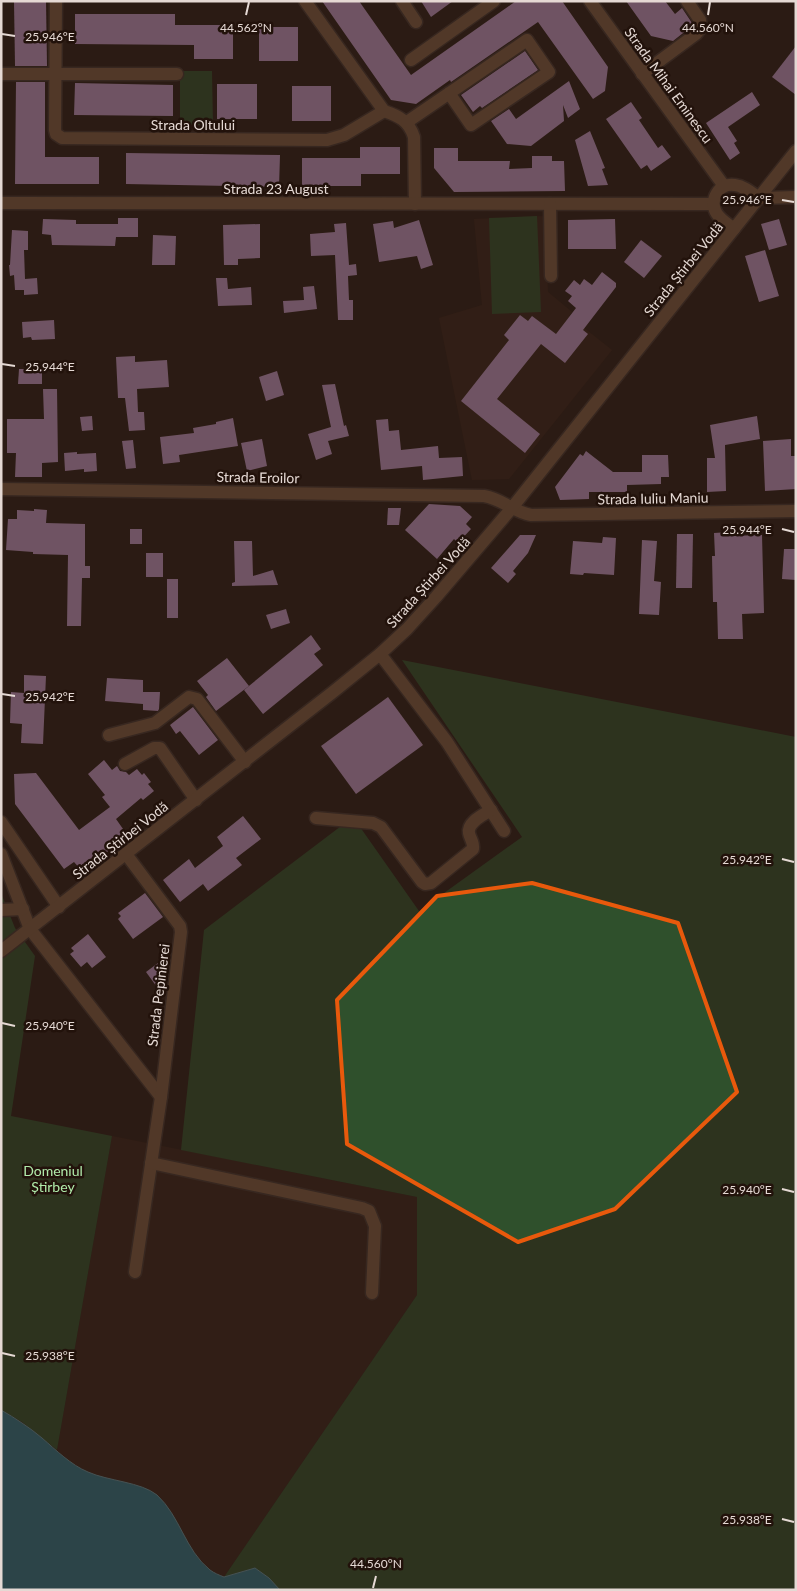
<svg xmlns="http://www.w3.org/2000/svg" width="797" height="1591" font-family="Lato,sans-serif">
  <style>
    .built { fill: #392319 }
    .green { fill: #2f502c }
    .water { fill: #2e7688; stroke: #65949f }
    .building { fill: #c098c3 }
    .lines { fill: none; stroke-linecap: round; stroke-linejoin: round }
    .minor-casing { stroke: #46362f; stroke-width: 15 }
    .minor { stroke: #7e5c40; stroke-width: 12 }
    .marked { fill: none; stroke: #e8590c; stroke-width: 4; stroke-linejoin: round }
    .ticks { fill: none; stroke: #e5d9d4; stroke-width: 2 }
    .labels { text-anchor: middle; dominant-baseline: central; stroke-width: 5; stroke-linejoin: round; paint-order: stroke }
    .street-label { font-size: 14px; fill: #e5d9d4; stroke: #22120b }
    .park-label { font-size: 14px; fill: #b0ebaa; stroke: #22120b }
    .ticks-label { font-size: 12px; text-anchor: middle; fill: #e5d9d4; stroke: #22120b; stroke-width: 5; stroke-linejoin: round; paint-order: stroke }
  </style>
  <rect width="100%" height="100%" fill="#2c1b14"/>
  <!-- built -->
  <g class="built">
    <polygon points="544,216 548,292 572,312 569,316 612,350 509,479 472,480 439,318 482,305 474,219"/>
    <polygon points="112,1136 417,1197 417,1295 224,1577 210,1570 195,1554 182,1533 139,1486 115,1481 87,1472 69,1461 57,1450"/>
  </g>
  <!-- green -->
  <g class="green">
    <polygon points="180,71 212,71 213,125 180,125"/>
    <polygon points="537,216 541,312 492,314 489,218"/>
    <polygon points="402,660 796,737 796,1590 280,1590 269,1578 255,1568 224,1577 417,1295 417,1197 181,1150 204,930 353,817 419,911 522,837"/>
    <polygon points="1,893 15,928 35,956 11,1116 112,1136 57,1450 22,1422 1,1410"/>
  </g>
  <!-- water -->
  <path class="water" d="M1 1410C15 1418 29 1427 42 1438 56 1450 71 1465 88 1472 108 1481 141 1482 157 1495 180 1516 185 1550 210 1570 214 1573 219 1575 224 1577L255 1568 269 1578 280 1590H1Z"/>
  <!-- building -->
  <g class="building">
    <polygon points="14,1 46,1 47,66 15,66"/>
    <polygon points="322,1 359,1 411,75 516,1 562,1 608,67 605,91 593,99 538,22 451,82 450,80 416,104 391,100"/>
    <polygon points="421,1 453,1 431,17"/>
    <polygon points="626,1 665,1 675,14 682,8 692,23 692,26 673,41 651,36"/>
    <polygon points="75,14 175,14 175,25 233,25 233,59 194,59 194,45 75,44"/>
    <rect x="259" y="27" width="39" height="34"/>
    <polygon points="796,46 796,95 772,77"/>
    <polygon points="525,51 538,70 482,108 480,106 473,112 461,95"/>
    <polygon points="569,81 580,109 568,118 563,105 564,121 531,146 507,144 491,121 509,109 516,119"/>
    <polygon points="16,82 45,82 45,157 99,157 99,184 15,184"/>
    <polygon points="75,83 173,85 173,116 74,115"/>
    <rect x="217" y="84" width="40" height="35"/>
    <rect x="292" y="86" width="39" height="35"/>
    <polygon points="752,92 760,105 728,127 737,141 734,143 740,153 730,160 706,123"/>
    <polygon points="631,102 642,118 639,120 658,148 662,145 671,157 651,171 647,165 641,169 606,119"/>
    <polygon points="590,131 605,168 602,169 608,185 588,186 575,140"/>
    <polygon points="360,147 400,147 400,174 361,174 361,186 302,186 302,158 360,158"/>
    <polygon points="434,148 458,148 458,161 510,161 509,169 532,168 532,156 552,156 552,161 564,161 565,191 454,192 434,168"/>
    <polygon points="126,153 280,155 279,187 126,184"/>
    <polygon points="118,218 138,218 138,237 116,237 115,246 52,245 51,235 42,234 43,219 76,220 76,224 118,224"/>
    <polygon points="615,219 616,249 568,249 568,220"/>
    <polygon points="779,219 787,245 769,250 761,224"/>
    <polygon points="419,220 433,265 421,269 417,256 379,262 373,224 393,221 394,228"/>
    <polygon points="346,223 349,265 356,264 357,275 348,276 349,300 353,300 353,320 338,320 335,255 311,256 310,234 335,232 334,224"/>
    <polygon points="260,224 260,258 238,259 238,265 224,265 223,225"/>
    <polygon points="12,230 28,231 28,250 24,250 25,279 37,278 38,294 24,295 24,290 15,290 14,275 10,276 9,265 10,265"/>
    <polygon points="153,235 176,236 175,265 152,265"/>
    <polygon points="641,240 662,256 644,278 624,262"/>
    <polygon points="765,250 779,296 759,302 745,256"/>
    <polygon points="602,272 616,283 616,287 583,330 588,334 565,363 541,344 497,399 540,434 525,453 461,401 509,340 504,335 520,315 528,321 532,316 556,334 576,308 568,301 572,296 565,291 574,280 580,285 584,279 592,285"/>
    <polygon points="216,278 227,278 228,289 251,287 252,305 218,306"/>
    <polygon points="314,286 317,309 284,313 283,301 304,300 303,287"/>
    <polygon points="54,320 55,339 32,340 31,337 23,338 22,322"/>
    <polygon points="135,356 135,362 167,360 169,387 137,389 138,412 144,412 145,430 129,431 125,398 118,398 116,357"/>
    <polygon points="19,369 42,369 42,384 18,384"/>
    <polygon points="277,371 284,395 266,401 259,377"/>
    <polygon points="335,384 344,426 346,425 349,436 328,441 332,454 316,460 308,434 331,427 322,385"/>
    <polygon points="43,389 57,389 58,462 42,463 42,477 15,477 16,453 7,453 7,419 44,419"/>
    <polygon points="92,416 93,430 82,431 80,417"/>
    <polygon points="757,416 760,439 725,445 726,491 707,492 707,458 715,458 710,425"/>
    <polygon points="233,418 238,446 179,455 180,462 163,464 160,437 194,433 193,428 216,424 216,422"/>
    <polygon points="388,419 389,431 399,430 401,450 438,446 439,458 462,457 463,476 423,480 422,466 381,470 376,420"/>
    <polygon points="262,439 267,466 247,471 241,443"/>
    <polygon points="791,439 791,456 796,456 796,489 765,491 763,441"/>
    <polygon points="133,440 136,468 126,469 122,441"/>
    <polygon points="586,451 613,472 642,472 642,455 668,455 669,477 661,477 661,484 627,485 627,492 589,492 589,499 560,500 555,487 580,454 583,456"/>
    <polygon points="77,452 77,454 96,453 97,471 84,472 84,469 65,471 64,453"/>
    <polygon points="429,504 460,506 472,517 466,524 471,529 458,543 454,539 437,559 405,530"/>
    <polygon points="388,508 401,508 399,525 387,525"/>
    <polygon points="34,509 47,510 46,523 85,524 85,566 90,566 90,578 82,578 81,626 67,626 68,555 33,554 33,552 6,550 8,519 17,519 17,510 34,511"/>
    <rect x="130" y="529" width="12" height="15"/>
    <polygon points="729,532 729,536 762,535 764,613 742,614 743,639 718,639 717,602 713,602 712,556 715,556 714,533"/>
    <polygon points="677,534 693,534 692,588 676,588"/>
    <polygon points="520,535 536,535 528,553 513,571 516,574 508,583 491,568"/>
    <polygon points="603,537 616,538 614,575 584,573 583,575 570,574 573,541 602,543"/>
    <polygon points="642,540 657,541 654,581 661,582 659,615 639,614"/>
    <polygon points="234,541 252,541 253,576 273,570 278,585 232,586 232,583 235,582"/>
    <polygon points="784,549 795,549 796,580 782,579"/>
    <rect x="146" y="553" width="17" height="24"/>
    <rect x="167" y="579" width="11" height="39"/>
    <polygon points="286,609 290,623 271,629 266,615"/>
    <polygon points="311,635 321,649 314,654 323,665 263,714 244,690"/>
    <polygon points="227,658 249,686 216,711 206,697 208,695 197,681"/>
    <polygon points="24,675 46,676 43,744 21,743 22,724 10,723 11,692 24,693"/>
    <polygon points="107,678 143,680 143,692 160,692 159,709 158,711 143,710 143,704 105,701"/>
    <polygon points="388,697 423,745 356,794 321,746"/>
    <polygon points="193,707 218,740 199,755 180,731 176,734 170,725"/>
    <polygon points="104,760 112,770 117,766 120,771 126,772 129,775 137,769 142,775 144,773 151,782 148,784 154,791 143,800 141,798 116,819 128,836 82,871 74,862 64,869 15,804 14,774 36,773 79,830 110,807 102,797 105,795 88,774"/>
    <polygon points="243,816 261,839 236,858 242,865 208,891 203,884 180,902 163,880 189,859 195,868 223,846 217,837"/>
    <polygon points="145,893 163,917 133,939 118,919 121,916 118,913"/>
    <polygon points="88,934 106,957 92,968 87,962 81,967 70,954 74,951 71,948"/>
    <polygon points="158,963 167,977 166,992 162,994 146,972"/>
  </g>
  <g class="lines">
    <!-- minor casing -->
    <g class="minor-casing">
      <g id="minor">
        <polyline points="56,1 55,130 56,134 62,138 327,140 344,135 384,111"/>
        <path d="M305 1 384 111C399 116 409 121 414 137L415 204"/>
        <polyline points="402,1 416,22"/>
        <polyline points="590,1 724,186"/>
        <polyline points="411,60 494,1"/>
        <polyline points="1,74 177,74"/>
        <polyline points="642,74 696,34 700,29 700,20 687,1"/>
        <polyline points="407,122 527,40 549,72 471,125 449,93"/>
        <polyline points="759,198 796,197"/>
        <polyline points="1,203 713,204"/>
        <polyline points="550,204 551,276"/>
        <path d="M734 229C728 224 721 220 717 214 708 201 719 182 735 185 744 186 752 193 759 198"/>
        <path d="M1 489 484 496C503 499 511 511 531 515L796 511"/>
        <polyline points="380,654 447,742 504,831"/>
        <polyline points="109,735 155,723 189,697 197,699 245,762"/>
        <polyline points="125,764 154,748 160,748 196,800"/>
        <path d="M316 818 373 823 381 827 422 882 425 884 431 883 473 849C474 842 470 839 469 833 467 822 483 815 491 810"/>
        <polyline points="1,822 59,907"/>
        <polyline points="1,854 30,929 161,1097"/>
        <polyline points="126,854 180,926 181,932 161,1097 135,1272"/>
        <polyline points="1,910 23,909"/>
        <polyline points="1,951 333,692 380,654 407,629 436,597 511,509 796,151"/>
        <polyline points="151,1163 362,1208 369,1211 375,1226 372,1293"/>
      </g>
    </g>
    <!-- minor -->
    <use href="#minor" class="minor"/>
  </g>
  <!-- marked area -->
  <path d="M0 0H797V1591H0ZM532 883 678 923 737 1092 615 1209 518 1242 347 1144 337 1000 437 896Z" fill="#2c1b14" fill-opacity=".55" fill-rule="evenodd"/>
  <path class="marked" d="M532 883 678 923 737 1092 615 1209 518 1242 347 1144 337 1000 437 896Z"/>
  <!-- ticks -->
  <path class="ticks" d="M246 15 249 2M708 15 710 2M2 34 15 36M782 200 794 202M2 364 15 366M782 529 794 532M2 694 15 696M782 859 794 862M2 1023 15 1026M782 1189 794 1192M2 1353 15 1356M782 1519 794 1522M373 1588 376 1576"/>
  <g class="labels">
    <!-- street labels -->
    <g class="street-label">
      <text transform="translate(669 85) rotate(54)">Strada Mihai Eminescu</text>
      <text x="193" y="124">Strada Oltului</text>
      <text x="276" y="188">Strada 23 August</text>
      <text transform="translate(683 269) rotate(-51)">Strada Știrbei Vodă</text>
      <text transform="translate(258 477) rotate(1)">Strada Eroilor</text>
      <text transform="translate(653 498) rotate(-1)">Strada Iuliu Maniu</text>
      <text transform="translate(428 582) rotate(-48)">Strada Știrbei Vodă</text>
      <text transform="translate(120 840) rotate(-38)">Strada Știrbei Vodă</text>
      <text transform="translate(158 995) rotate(-83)">Strada Pepinierei</text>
    </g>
    <!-- park labels -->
    <g class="park-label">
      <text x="53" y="1170">Domeniul<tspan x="53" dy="16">Știrbey</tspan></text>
    </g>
  </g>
  <g class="ticks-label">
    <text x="246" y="32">44.562°N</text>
    <text x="708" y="32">44.560°N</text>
    <text x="50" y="41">25.946°E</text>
    <text x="747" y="204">25.946°E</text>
    <text x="50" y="371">25.944°E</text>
    <text x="747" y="534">25.944°E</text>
    <text x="50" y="701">25.942°E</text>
    <text x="747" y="864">25.942°E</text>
    <text x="50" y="1030">25.940°E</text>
    <text x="747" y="1194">25.940°E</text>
    <text x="50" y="1360">25.938°E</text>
    <text x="747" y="1524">25.938°E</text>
    <text x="376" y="1568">44.560°N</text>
  </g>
  <!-- border -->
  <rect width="797" height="1591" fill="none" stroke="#e5d9d4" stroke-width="5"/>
</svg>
